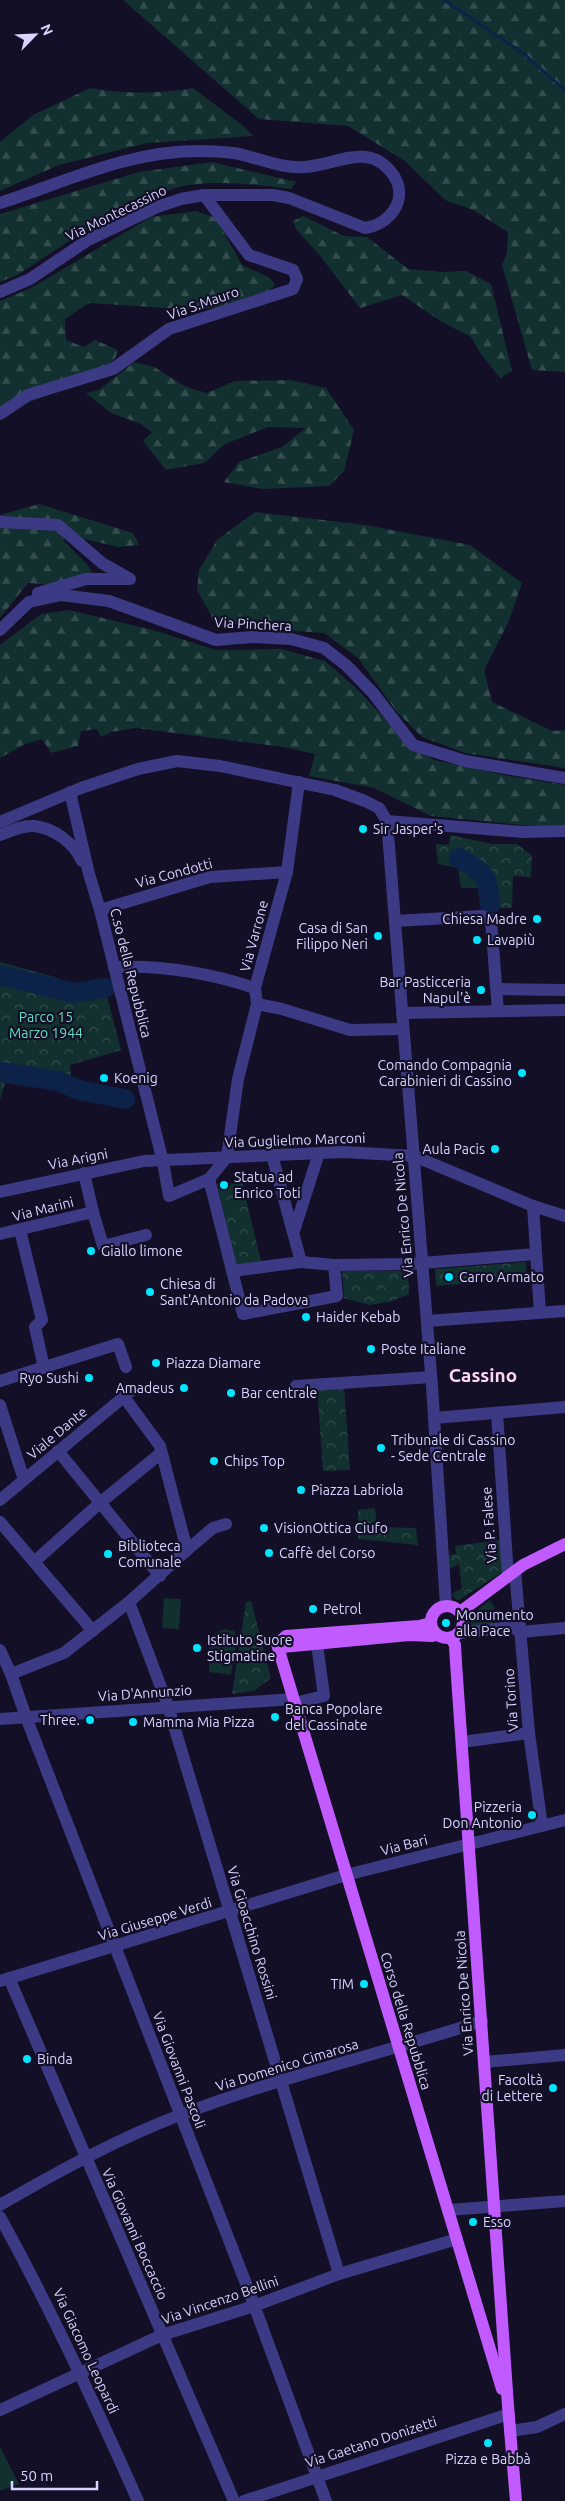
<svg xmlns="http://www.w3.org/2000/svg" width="565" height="2501" font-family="Ubuntu,sans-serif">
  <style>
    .green { fill: #12302f }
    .forest { fill: url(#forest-firs) }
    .park { fill: url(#park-crowns) }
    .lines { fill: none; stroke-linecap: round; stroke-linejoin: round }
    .stream { stroke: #0c2248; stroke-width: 3 }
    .river { stroke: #0c2248; stroke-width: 20 }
    .minor { stroke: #3d3a85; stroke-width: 12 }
    .major { stroke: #c25bff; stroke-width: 12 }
    .poi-dot { fill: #00e5ff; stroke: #130f26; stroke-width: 2 }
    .labels { text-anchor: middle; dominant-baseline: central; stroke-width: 4.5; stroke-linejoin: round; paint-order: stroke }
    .street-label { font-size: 14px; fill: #d9d4ff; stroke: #130f26 }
    .poi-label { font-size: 14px; fill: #d9d4ff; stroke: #130f26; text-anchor: start }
    .park-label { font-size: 14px; fill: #5fe0c0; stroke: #130f26 }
    .district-label { font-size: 19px; font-weight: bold; fill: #ffd6f0; stroke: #130f26 }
  </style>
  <defs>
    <pattern id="forest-firs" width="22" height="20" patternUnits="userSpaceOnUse" patternTransform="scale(1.25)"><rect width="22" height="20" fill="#12302f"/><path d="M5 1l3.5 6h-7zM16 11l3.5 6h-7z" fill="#344d4e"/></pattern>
    <pattern id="park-crowns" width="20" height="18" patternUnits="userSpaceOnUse" patternTransform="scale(1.25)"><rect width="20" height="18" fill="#12302f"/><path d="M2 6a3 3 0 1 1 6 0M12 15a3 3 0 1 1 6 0" fill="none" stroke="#344d4e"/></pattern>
  </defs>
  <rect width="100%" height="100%" fill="#130f26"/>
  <!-- green -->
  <g class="green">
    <polygon points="164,1598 181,1599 179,1629 162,1628"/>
    <polygon points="490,1600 494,1607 493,1625 470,1627 471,1615"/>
    <polygon points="225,1629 234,1631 237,1638 231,1675 209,1672 210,1638 215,1638 215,1633"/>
    <polygon points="0,2447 19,2484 0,2491"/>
  </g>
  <!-- forest -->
  <g class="forest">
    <polygon points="123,0 565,0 565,372 532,370 502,265 507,253 508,232 473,210 445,200 405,161 348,126 259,119"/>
    <path d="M90 88C125 94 158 94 193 88L242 125 253 136 147 143 59 165 0 191V142L33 115Z"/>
    <path d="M212 162 296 182 291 189C257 185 223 180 189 185 130 195 67 244 17 275L0 282V214L139 172Z"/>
    <path d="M196 211 216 218 242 265 270 278 275 285 264 297 234 305 198 310 89 303 65 319 66 340 84 347 95 340 118 350C116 354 116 358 113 361 89 386 32 397 0 416V301L31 288 151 217Z"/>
    <polygon points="303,216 344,236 367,237 408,269 442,272 466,271 491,284 512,371 500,378 481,354 471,337 442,322 402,295 360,308 321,257 296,229 293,221"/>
    <polygon points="134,362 154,367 186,387 207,393 235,381 290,380 326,388 354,430 344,471 329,486 263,489 224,482 239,462 282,447 306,428 268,427 225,444 204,463 166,470 143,441 152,432 139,423 111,413 86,393 99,390"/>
    <polygon points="39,504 133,533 139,545 118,547 72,536 63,540 87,564 94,576 64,586 28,583 0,618 0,515"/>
    <polygon points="255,512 366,525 470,545 522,583 508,623 484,670 492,702 552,731 565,730 565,768 465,753 422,737 397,712 358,658 324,633 254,628 213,619 197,590 199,570 217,540"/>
    <polygon points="69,610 153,630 216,650 281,649 325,661 355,687 406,741 434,760 504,775 565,785 565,825 532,826 431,816 374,788 309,776 315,754 284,747 136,728 111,732 101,737 97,729 81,731 78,746 51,753 42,739 25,744 0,758 0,645 41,614"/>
  </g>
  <!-- park -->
  <g class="park">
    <polygon points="450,835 492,844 517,844 532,856 531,877 513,876 512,908 483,908 482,888 461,888 458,868 438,864 436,844 449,845"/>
    <polygon points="0,962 55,977 68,984 105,988 121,1050 70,1065 71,1075 44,1083 5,1083 0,1100"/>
    <polygon points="223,1178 232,1184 242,1182 261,1261 237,1268 217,1184"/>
    <polygon points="526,1262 527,1279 436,1286 435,1269"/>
    <polygon points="342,1271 408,1271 409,1294 389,1302 369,1305 344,1298"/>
    <polygon points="344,1385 350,1470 323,1471 317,1386"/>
    <polygon points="375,1508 377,1527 416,1528 418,1545 358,1539 358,1510"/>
    <polygon points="500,1540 504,1571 459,1600 455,1599 452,1594 462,1588 459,1564 449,1569 447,1555 456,1554 455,1546"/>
    <polygon points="251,1601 271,1678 254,1691 232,1694 246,1602"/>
  </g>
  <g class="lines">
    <!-- stream -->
    <polyline class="stream" points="444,0 524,54 565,90"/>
    <!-- river -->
    <g class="river">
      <path d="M459 858C486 874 487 873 490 905"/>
      <polyline points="0,975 74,993 105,988"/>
      <polyline points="0,1072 58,1081 79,1090 125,1099"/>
    </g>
    <!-- minor -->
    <g class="minor">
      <path d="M0 203C65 182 131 150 200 151 211 151 224 152 234 153 257 157 281 169 305 167 338 165 370 140 394 176 409 200 389 225 365 228L289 198 273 195H204L181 199 157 207 88 240 30 279 0 292"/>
      <polyline points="0,414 28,395 113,369 169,329 293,289 297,279 293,270 249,255 204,195"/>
      <polyline points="0,522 58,525 102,563 130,579 86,579 38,593"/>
      <polyline points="0,630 29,602 61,595 109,601 216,640 252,637 291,639 324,648 347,666 373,693 413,745 465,761 565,778"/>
      <polyline points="70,792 89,874 100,910 163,1162 169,1196 209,1179"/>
      <polyline points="387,821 523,832 565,831"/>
      <polyline points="0,822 81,788 138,769 177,761 220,766 335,790 365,801 379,808 387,821 432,1386 446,1606"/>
      <path d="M0 835C10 831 23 825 34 826 54 828 74 843 82 861"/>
      <polyline points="100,910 210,877 287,872"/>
      <polyline points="395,921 482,916 491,920 498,1011"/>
      <path d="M114 967C162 965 210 973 255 988"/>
      <polyline points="498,989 565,990"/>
      <polyline points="257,1004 282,1009 350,1030 403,1029"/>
      <polyline points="402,1013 565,1010"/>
      <polyline points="272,1155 301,1262"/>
      <polyline points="227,1157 238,1079 257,1004 255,988 287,872 299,782"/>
      <polyline points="227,1157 209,1179 243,1314 337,1296 334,1265"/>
      <polyline points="84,1173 93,1212"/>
      <polyline points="0,1192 144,1161 343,1152 414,1156 533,1206 565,1216"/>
      <polyline points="533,1206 540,1313"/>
      <polyline points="20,1230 42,1320 35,1327 44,1368"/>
      <polyline points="294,1231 319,1153"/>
      <polyline points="0,1234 93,1212 103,1246 146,1235"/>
      <polyline points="232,1271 301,1262 334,1265 409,1264 536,1254"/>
      <polyline points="427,1321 565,1311"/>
      <polyline points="0,1381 118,1344 126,1367"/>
      <polyline points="296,1386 431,1377"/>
      <polyline points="0,1405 24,1480"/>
      <polyline points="497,1413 508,1576"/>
      <polyline points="434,1418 565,1407"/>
      <polyline points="58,1451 160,1576"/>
      <polyline points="0,1500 132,1390"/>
      <polyline points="0,1522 93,1631"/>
      <polyline points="187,1550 213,1528 226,1524"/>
      <polyline points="34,1562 101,1502 161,1453"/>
      <polyline points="515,1570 529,1733 542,1826"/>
      <polyline points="129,1602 168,1706 339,2274"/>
      <polyline points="459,1633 512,1627 521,1632 565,1628"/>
      <polyline points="0,1650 11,1674 26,1717 250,2294 326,2501"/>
      <polyline points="11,1674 64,1653 129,1602 187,1550 160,1446 124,1397"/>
      <polyline points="294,1703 324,1696 317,1644"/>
      <polyline points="0,1719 293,1699"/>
      <polyline points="462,1742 529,1733"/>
      <polyline points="9,1978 234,2501"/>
      <polyline points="0,1981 346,1875 565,1820"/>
      <polyline points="484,2062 565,2055"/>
      <path d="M0 2205C59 2171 117 2139 180 2115 278 2077 382 2054 482 2021"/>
      <polyline points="448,2210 565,2201"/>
      <path d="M0 2217C51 2309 95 2404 138 2501"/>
      <polyline points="0,2410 162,2335 254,2306 339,2274 457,2239"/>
      <polyline points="510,2431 537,2427 565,2414"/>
      <polyline points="244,2501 509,2414"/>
    </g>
    <!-- major -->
    <g class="major">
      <circle cx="447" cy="1622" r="16"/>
      <polyline points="460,1612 523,1565 565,1544"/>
      <polyline points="451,1638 455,1645 456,1663 508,2406 516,2501"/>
      <polyline points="277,1644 502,2389"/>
      <polyline points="277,1644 282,1647 409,1635 433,1636 435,1633"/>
      <polyline points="277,1644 286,1636 419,1626 431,1623"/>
    </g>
  </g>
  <!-- markers -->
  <g class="poi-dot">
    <circle cx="363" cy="829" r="5"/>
    <circle cx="537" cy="919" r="5"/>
    <circle cx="378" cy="936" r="5"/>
    <circle cx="477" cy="940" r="5"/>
    <circle cx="481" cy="990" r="5"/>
    <circle cx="522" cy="1073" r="5"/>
    <circle cx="104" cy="1078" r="5"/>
    <circle cx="495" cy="1149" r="5"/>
    <circle cx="224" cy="1185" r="5"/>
    <circle cx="91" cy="1251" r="5"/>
    <circle cx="449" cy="1277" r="5"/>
    <circle cx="150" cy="1292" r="5"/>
    <circle cx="306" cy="1317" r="5"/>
    <circle cx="371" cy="1349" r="5"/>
    <circle cx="156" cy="1363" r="5"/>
    <circle cx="89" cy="1378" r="5"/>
    <circle cx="184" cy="1388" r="5"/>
    <circle cx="231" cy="1393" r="5"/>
    <circle cx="381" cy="1448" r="5"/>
    <circle cx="214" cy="1461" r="5"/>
    <circle cx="301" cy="1490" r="5"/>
    <circle cx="264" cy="1528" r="5"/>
    <circle cx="269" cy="1553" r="5"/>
    <circle cx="108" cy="1554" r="5"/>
    <circle cx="313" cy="1609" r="5"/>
    <circle cx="446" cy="1623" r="5"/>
    <circle cx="197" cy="1648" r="5"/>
    <circle cx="275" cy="1717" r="5"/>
    <circle cx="90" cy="1720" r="5"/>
    <circle cx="133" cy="1722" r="5"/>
    <circle cx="532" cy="1815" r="5"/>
    <circle cx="364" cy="1984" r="5"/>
    <circle cx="27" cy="2059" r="5"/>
    <circle cx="553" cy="2088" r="5"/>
    <circle cx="473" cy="2222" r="5"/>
    <circle cx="488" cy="2443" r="5"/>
  </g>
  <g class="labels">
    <!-- street labels -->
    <g class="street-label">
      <text transform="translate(116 213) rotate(-26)">Via Montecassino</text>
      <text transform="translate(203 303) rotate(-19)">Via S.Mauro</text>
      <text transform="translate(253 624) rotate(3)">Via Pinchera</text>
      <text transform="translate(174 873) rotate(-15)">Via Condotti</text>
      <text transform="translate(254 936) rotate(-75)">Via Varrone</text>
      <text transform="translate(131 973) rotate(76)">C.so della Repubblica</text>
      <text transform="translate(295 1140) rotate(-2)">Via Guglielmo Marconi</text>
      <text transform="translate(78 1159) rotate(-11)">Via Arigni</text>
      <text transform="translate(43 1209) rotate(-14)">Via Marini</text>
      <text transform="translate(403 1215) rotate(-95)">Via Enrico De Nicola</text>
      <text transform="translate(57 1433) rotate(-40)">Viale Dante</text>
      <text transform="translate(489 1525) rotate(-94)">Via P. Falese</text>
      <text transform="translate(145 1693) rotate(-4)">Via D'Annunzio</text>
      <text transform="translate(511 1700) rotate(-94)">Via Torino</text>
      <text transform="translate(404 1845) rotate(-14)">Via Bari</text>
      <text transform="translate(155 1919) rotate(-17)">Via Giuseppe Verdi</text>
      <text transform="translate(252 1933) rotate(73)">Via Gioacchino Rossini</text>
      <text transform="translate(464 1993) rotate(-94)">Via Enrico De Nicola</text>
      <text transform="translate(406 2021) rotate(73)">Corso della Repubblica</text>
      <text transform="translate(287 2065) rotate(-17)">Via Domenico Cimarosa</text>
      <text transform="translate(179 2070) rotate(69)">Via Giovanni Pascoli</text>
      <text transform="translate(135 2234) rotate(66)">Via Giovanni Boccaccio</text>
      <text transform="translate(220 2300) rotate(-19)">Via Vincenzo Bellini</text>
      <text transform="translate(86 2351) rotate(65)">Via Giacomo Leopardi</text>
      <text transform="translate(371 2442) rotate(-18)">Via Gaetano Donizetti</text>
    </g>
    <!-- poi labels -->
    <g class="poi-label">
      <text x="373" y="829">Sir Jasper's</text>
      <text x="527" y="919" text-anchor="end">Chiesa Madre</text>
      <text x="368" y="928" text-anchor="end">Casa di San<tspan x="368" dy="16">Filippo Neri</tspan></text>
      <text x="487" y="940">Lavapiù</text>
      <text x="471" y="982" text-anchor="end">Bar Pasticceria<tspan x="471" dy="16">Napul'è</tspan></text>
      <text x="512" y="1065" text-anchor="end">Comando Compagnia<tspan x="512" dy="16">Carabinieri di Cassino</tspan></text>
      <text x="114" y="1078">Koenig</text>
      <text x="485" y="1149" text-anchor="end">Aula Pacis</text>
      <text x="234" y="1177">Statua ad<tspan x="234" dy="16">Enrico Toti</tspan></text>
      <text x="101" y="1251">Giallo limone</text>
      <text x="459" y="1277">Carro Armato</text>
      <text x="160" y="1284">Chiesa di<tspan x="160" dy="16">Sant'Antonio da Padova</tspan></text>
      <text x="316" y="1317">Haider Kebab</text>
      <text x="381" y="1349">Poste Italiane</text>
      <text x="166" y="1363">Piazza Diamare</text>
      <text x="79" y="1378" text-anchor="end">Ryo Sushi</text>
      <text x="174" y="1388" text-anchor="end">Amadeus</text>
      <text x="241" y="1393">Bar centrale</text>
      <text x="391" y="1440">Tribunale di Cassino<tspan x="391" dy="16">- Sede Centrale</tspan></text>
      <text x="224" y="1461">Chips Top</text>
      <text x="311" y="1490">Piazza Labriola</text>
      <text x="274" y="1528">VisionOttica Ciufo</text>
      <text x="118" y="1546">Biblioteca<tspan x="118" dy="16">Comunale</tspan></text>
      <text x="279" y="1553">Caffè del Corso</text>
      <text x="323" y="1609">Petrol</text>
      <text x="456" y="1615">Monumento<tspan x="456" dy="16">alla Pace</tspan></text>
      <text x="207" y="1640">Istituto Suore<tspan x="207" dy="16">Stigmatine</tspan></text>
      <text x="285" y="1709">Banca Popolare<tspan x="285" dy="16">del Cassinate</tspan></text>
      <text x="80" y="1720" text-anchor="end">Three.</text>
      <text x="143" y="1722">Mamma Mia Pizza</text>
      <text x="522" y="1807" text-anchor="end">Pizzeria<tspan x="522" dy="16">Don Antonio</tspan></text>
      <text x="354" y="1984" text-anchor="end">TIM</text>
      <text x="37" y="2059">Binda</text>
      <text x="543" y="2080" text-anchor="end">Facoltà<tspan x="543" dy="16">di Lettere</tspan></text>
      <text x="483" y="2222">Esso</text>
      <text x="488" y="2459" text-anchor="middle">Pizza e Babbà</text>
    </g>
    <!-- park labels -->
    <g class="park-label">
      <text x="46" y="1017">Parco 15<tspan x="46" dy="16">Marzo 1944</tspan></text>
    </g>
    <!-- district labels -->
    <g class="district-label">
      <text x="483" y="1375">Cassino</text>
    </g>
  </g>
  <!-- north arrow -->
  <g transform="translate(35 35) rotate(66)" stroke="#130f26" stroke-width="4" paint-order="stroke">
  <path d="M0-4L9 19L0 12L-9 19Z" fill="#d9d4ff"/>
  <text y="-8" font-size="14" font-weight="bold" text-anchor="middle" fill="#d9d4ff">N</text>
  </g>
  <!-- scale -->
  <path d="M12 2481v8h85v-8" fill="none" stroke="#d9d4ff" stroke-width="2.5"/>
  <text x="20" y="2481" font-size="15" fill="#d9d4ff" stroke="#130f26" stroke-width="4" paint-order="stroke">50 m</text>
</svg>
